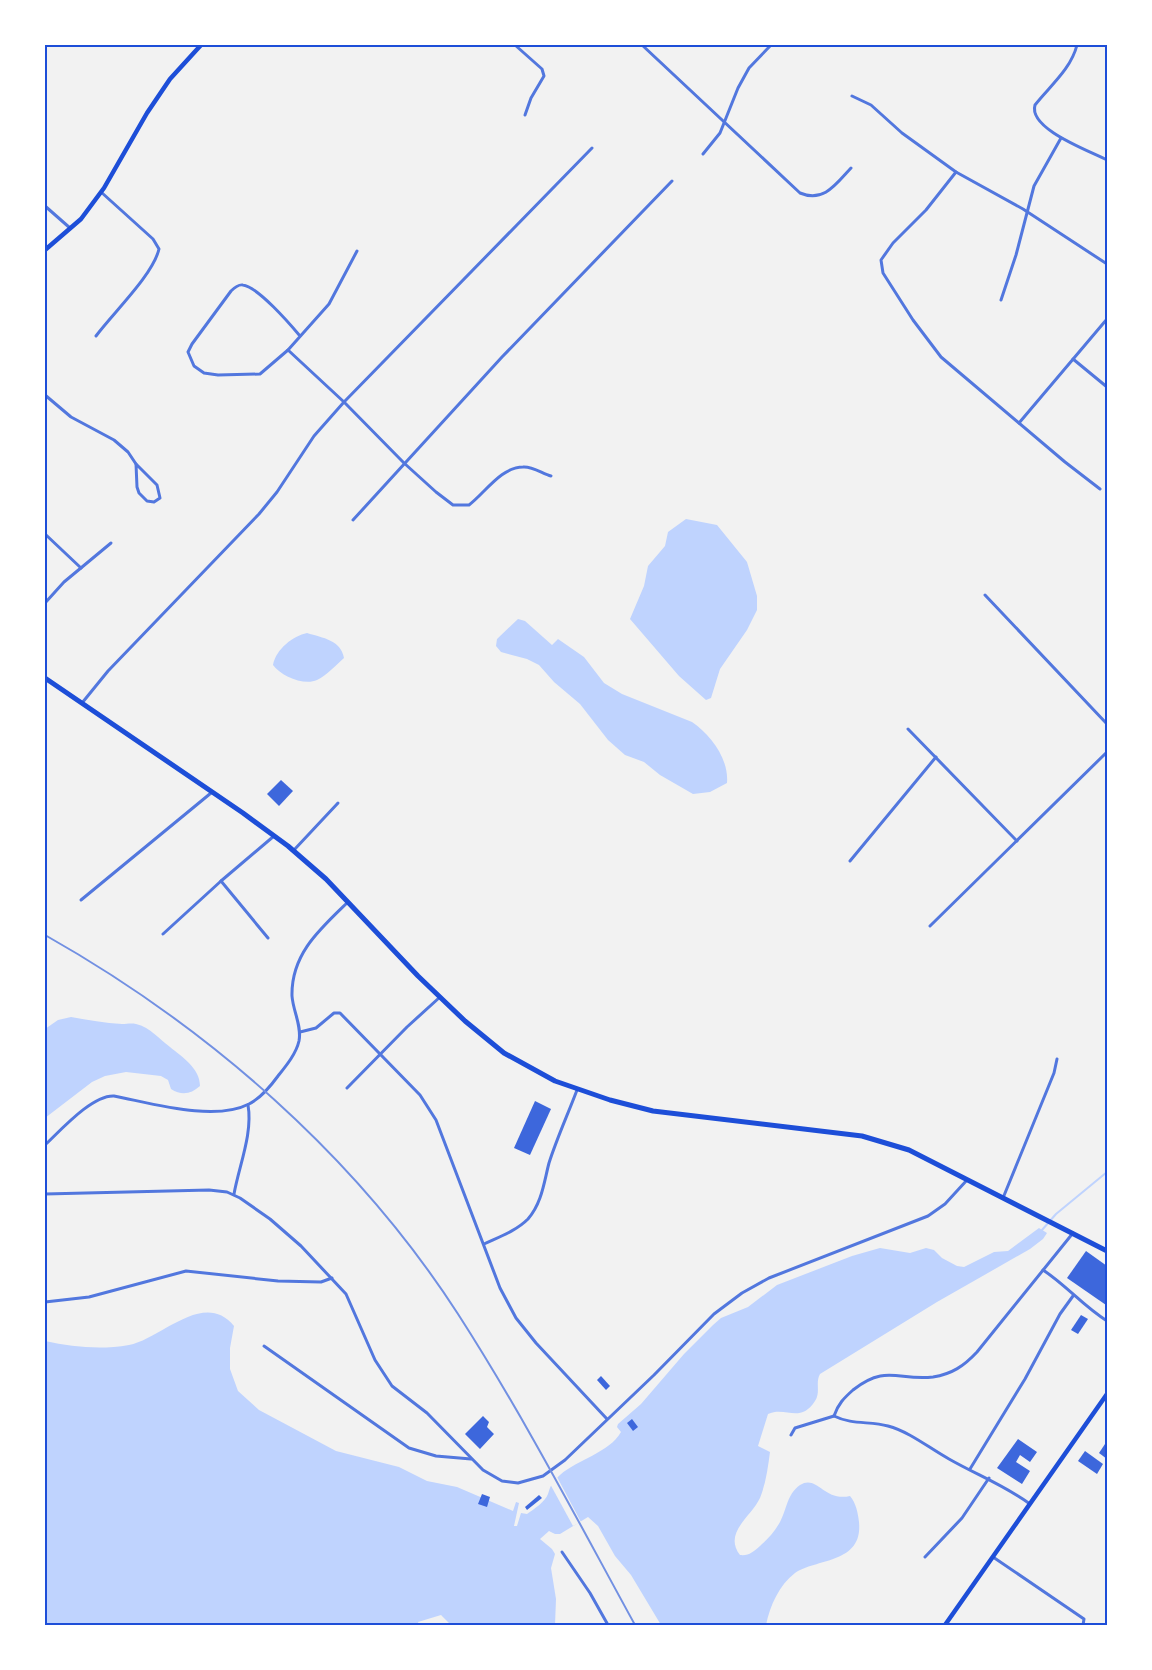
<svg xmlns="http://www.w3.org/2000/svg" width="1152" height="1670" font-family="Spectral,serif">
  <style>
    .water { fill: #bfd3fe }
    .pier { fill: #f2f2f2 }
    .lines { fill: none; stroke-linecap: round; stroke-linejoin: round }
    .stream { stroke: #bfd3fe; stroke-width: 2 }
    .building { fill: #3d67dc }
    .minor { stroke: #5277de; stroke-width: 3 }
    .secondary { stroke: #1d4ed8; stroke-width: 4.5 }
    .primary { stroke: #1d4ed8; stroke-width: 5 }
    .rail { stroke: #7290e2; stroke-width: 2 }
    .neatline { fill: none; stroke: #1d4ed8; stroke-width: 2 }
  </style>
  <rect width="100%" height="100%" fill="#f2f2f2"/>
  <!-- water -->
  <g class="water">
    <polygon points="686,519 717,525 747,562 757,596 757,610 747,630 720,669 711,698 706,700 679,676 630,619 644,586 648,566 665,546 668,532"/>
    <path d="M518 619 525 621 552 645 558 639 584 657 604 683 622 694 692 722C711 735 729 759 727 783L710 792 693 794 660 775 644 762 625 755 608 740 580 704 554 682 539 665 527 659 501 652 496 646 497 639Z"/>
    <path d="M307 633C323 638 341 640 344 658 336 665 327 675 317 680 304 686 281 676 273 665 276 649 293 636 307 633Z"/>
    <path d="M71 1017C88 1020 105 1023 122 1024 127 1024 131 1023 136 1024 150 1027 159 1039 170 1047 182 1057 200 1068 200 1086 191 1094 182 1096 171 1089L168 1080 161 1076 126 1072 105 1076 92 1082 45 1118V1029L58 1020Z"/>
    <path d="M1039 1228 1047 1233 1043 1239 1030 1249 937 1302 820 1374C815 1383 821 1392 815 1401 800 1424 786 1406 768 1414L758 1446 770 1452C768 1467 766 1483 760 1498 751 1517 723 1533 740 1555 749 1556 753 1552 760 1546 768 1539 775 1531 780 1522 787 1509 787 1494 800 1485 817 1474 824 1502 850 1496 856 1503 858 1513 859 1522 863 1564 817 1558 795 1573 779 1585 770 1606 766 1625H661L631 1575 615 1556 598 1526 588 1517 560 1534H555L549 1531 540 1539 552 1549 555 1554 551 1568 556 1599 555 1625H451L441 1615 418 1622 419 1625H45V1341C73 1347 100 1350 129 1345 161 1339 204 1289 234 1326L230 1348V1369L238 1391 259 1410 336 1451 399 1467 427 1481 457 1487 513 1511 516 1502 519 1503 514 1526H517L521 1513 527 1514C534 1509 545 1502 548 1494 551 1485 551 1483 560 1475 578 1459 609 1453 621 1432L617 1427 618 1424 641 1404 684 1354 713 1325 721 1318 748 1307 777 1285 852 1256 880 1248 910 1253 926 1248 934 1250 942 1258 957 1266 964 1267 994 1252 1008 1251Z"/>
  </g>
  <!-- pier -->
  <polygon class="pier" points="556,1475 581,1522 573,1526 549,1482"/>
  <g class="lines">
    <!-- stream -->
    <polyline class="stream" points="1042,1230 1056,1214 1107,1172"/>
  </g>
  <!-- building -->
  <g class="building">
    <polygon points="281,780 293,791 279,806 267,794"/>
    <polygon points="535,1101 551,1109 530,1155 514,1148"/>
    <polygon points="1086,1251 1107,1266 1106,1305 1067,1278"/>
    <polygon points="1081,1315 1088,1319 1078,1334 1071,1330"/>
    <polygon points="601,1376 610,1386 606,1390 597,1380"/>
    <polygon points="483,1416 489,1422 487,1427 494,1434 480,1449 465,1434"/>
    <polygon points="632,1419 638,1427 633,1431 627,1423"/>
    <polygon points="1018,1439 1037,1452 1030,1462 1020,1455 1016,1462 1030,1471 1022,1484 997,1468"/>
    <polygon points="1107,1441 1107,1459 1099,1453"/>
    <polygon points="1085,1451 1103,1464 1097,1474 1078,1461"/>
    <polygon points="482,1494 490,1497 487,1507 478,1504"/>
    <polygon points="539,1495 542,1498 527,1510 525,1507"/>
  </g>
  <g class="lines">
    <!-- minor -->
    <g class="minor">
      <polyline points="515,45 542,69 544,76 531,98 525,115"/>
      <path d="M642 45 800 193C824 203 836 184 851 168"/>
      <path d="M1077 45C1071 69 1050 86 1035 105 1028 129 1090 151 1107 160"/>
      <polyline points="852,96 871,105 902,133 956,172 1023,209 1107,264"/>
      <polyline points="703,154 720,133 738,88 749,68 771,45"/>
      <polyline points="956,172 926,210 893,243 881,260 883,273 913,320 941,357 1065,462 1100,489"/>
      <polyline points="45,206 70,228"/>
      <polyline points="1001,300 1016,255 1034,186 1061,138"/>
      <path d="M96 336C113 313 153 275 159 249L153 239 101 192"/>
      <path d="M300 336C290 324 258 287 243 285 238 284 234 288 231 291L192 344 188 352 194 366 204 373 218 375 260 374 288 350 329 304 357 251"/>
      <path d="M288 350 344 402 404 463 436 492 453 505H469C485 493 501 467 523 467 532 466 543 474 551 476"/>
      <polyline points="1073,359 1107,387"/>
      <polyline points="45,395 71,417 114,440 128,452 136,464"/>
      <polyline points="1019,423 1107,319"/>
      <polygon points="136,464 157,485 160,498 154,502 147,501 139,493 137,487"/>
      <polyline points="353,520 502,357 672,181"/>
      <polyline points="45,534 81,568"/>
      <polyline points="985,595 1107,724"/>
      <polyline points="45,603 64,582 111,543"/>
      <polyline points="82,703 108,671 259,514 277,492 314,436 344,402 592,148"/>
      <polyline points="908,729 1017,841"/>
      <polyline points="294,850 338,803"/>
      <polyline points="850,861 936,757"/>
      <polyline points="221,881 268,938"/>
      <polyline points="81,900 211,793"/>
      <polyline points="930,926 1107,752"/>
      <polyline points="163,934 221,881 274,836"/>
      <polyline points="300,1032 316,1028 334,1013 340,1013 420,1095 436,1120 500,1288 516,1318 536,1343 607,1419"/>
      <polyline points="347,1088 407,1027 440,997"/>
      <path d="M45 1145C61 1130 92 1095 114 1096 151 1103 214 1122 249 1104 261 1098 270 1087 278 1076 286 1066 296 1054 299 1041 302 1026 293 1011 292 996 291 954 320 929 348 902"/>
      <polyline points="45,1194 209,1190 227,1192 240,1198 270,1219 301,1246 346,1294 375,1360 392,1386 427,1413 483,1470 502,1481 518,1483 543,1476 565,1460 654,1375 714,1314 742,1293 769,1278 928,1216 945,1204 967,1180"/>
      <path d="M234 1194C239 1166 253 1133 248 1105"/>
      <polyline points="1003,1198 1054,1073 1057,1059"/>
      <path d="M484 1244C499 1237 516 1231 528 1219 542 1203 544 1182 549 1163 557 1138 568 1114 577 1090"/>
      <path d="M1043 1270C1066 1285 1083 1306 1107 1321"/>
      <polyline points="45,1302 89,1297 186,1271 278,1281 321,1282 332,1278"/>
      <polyline points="264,1346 409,1448 436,1456 471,1459"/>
      <path d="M834 1416C838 1404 844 1398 853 1390 886 1364 898 1381 933 1377 952 1374 964 1366 977 1352L1073 1233"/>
      <path d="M791 1435 795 1428 834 1416C852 1425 870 1421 888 1426 910 1432 929 1448 949 1459 977 1475 1004 1485 1030 1504"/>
      <polyline points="970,1469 1025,1379 1060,1314 1073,1296"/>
      <polyline points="562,1552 590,1593 608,1625"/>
      <polyline points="925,1557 962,1518 989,1478"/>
      <polyline points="993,1557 1084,1619 1083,1625"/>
    </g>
    <!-- secondary -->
    <g class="secondary">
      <polyline points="45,250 81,219 104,188 147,113 170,79 201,45"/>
      <polyline points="945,1625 1107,1394"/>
    </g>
    <!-- primary -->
    <polyline class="primary" points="45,678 243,813 288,846 326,879 418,976 465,1021 504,1053 555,1081 610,1100 653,1111 862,1136 909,1150 1107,1251"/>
    <!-- rail -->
    <path class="rail" d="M45 935C208 1027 356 1156 458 1314 523 1415 578 1521 635 1625"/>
  </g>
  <!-- border -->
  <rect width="1152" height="1670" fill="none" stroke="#ffffff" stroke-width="93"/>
  <rect x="46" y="46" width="1060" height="1578" class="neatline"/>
</svg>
